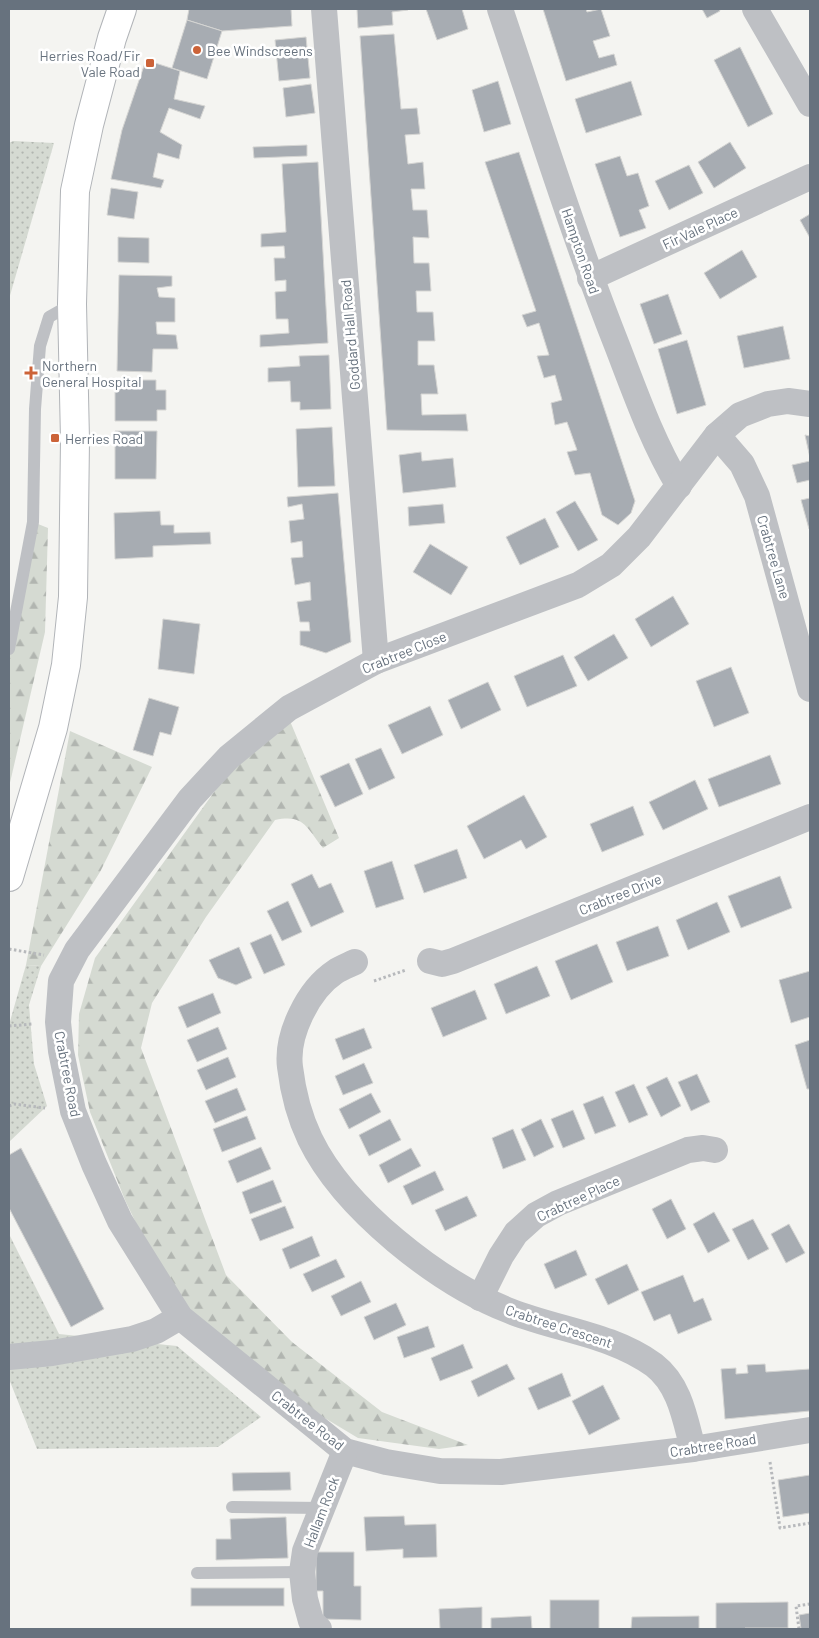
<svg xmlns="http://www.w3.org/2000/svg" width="819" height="1638" font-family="Barlow,sans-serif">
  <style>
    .grass { fill: url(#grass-dots) }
    .forest { fill: url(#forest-firs) }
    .building { fill: #a7acb2; stroke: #d5d5d3 }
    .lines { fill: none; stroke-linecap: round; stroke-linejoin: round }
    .primary-casing { stroke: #b1b4b8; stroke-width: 30 }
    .path { stroke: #b7b9bc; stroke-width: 3; stroke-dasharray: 2.5 2.5; stroke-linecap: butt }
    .service { stroke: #bec0c4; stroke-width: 12 }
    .minor { stroke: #bec0c4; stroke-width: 26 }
    .primary { stroke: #fff; stroke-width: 28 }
    .poi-dot { fill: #cc6338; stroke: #fff; stroke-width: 2 }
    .labels { text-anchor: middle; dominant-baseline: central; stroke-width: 5; stroke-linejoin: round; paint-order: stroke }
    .poi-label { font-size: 14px; fill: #67727e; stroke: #fff; text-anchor: start }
    .street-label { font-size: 14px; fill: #67727e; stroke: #fff }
  </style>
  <defs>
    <pattern id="grass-dots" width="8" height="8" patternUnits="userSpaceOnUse" patternTransform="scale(1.25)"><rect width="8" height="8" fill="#d5dad2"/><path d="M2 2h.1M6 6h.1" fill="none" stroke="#b1b5b0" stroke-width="1.8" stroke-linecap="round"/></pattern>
    <pattern id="forest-firs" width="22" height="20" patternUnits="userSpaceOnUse" patternTransform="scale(1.25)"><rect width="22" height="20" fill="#d5dad2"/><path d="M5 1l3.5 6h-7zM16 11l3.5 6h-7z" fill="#b1b5b0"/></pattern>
  </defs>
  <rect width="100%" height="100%" fill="#f4f4f1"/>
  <!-- grass -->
  <g class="grass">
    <polygon points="13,141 54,143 9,299 9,143"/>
    <polygon points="26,965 41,966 29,1005 34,1064 47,1106 9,1142 9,1025"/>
    <polygon points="9,1234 59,1334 177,1346 261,1417 218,1447 37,1449 9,1379"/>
  </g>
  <!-- forest -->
  <g class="forest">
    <polygon points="33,522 48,528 45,632 9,787 9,649"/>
    <path d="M290 721 339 838 323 848C306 827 304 814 275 820L206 917 152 1003 141 1048 226 1275 292 1342 382 1412 468 1445 439 1449 358 1438 303 1405 189 1311 148 1248 125 1200 90 1112 78 1055 79 1014 95 958 232 767Z"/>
    <polygon points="70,731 152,767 100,872 41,966 26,965"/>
  </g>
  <!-- building -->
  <g class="building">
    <polygon points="189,9 291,9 292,26 222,31 187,20"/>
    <polygon points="357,9 407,9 408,10 392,12 393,25 358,28"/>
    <polygon points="426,9 462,9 468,29 437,40"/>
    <polygon points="543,9 586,9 587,12 601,9 610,36 593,41 599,58 614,54 617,65 566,81"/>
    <polygon points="702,9 719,9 720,11 707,18"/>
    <polygon points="187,20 222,31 207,79 172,68"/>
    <polygon points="394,34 401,109 417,108 420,134 405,135 408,164 423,162 425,189 411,189 413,210 427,210 429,238 413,237 414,263 429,263 431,291 416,291 417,312 433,312 435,341 418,341 418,365 434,365 438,394 421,394 422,415 466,414 468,431 387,430 360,36"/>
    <polygon points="306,37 310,78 279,81 275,40"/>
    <polygon points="740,47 773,114 748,127 714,60"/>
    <polygon points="146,60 180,71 174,99 205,106 200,119 169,108 160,132 182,145 179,159 158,153 153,177 164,180 161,188 111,179 122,130"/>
    <polygon points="498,81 511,124 484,132 472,90"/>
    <polygon points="631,81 642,115 586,133 575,99"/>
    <polygon points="311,84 315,113 286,117 283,88"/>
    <polygon points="730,142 746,168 714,188 698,162"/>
    <polygon points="307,145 307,156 254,158 253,147"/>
    <polygon points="519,152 635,501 631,513 618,525 602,515 590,473 575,475 567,452 577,450 567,422 555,425 551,403 562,400 555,375 544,378 537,356 549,355 539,323 527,327 522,315 536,311 485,162"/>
    <polygon points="620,156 627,176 638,173 649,206 639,210 646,228 620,237 595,164"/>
    <polygon points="318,162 328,343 260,347 260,335 289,333 288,319 276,319 275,292 286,291 286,280 275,281 274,258 285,258 284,246 261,247 261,234 286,232 282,164"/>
    <polygon points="689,165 703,193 669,210 655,181"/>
    <polygon points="111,188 138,192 134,219 107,215"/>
    <polygon points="810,214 810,238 800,220"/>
    <polygon points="118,237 149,238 149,263 118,262"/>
    <polygon points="742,250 757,277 720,299 704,273"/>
    <polygon points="119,275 172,276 172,286 157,288 159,297 175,298 175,322 156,322 157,334 176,335 178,349 153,349 152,372 117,371"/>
    <polygon points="668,294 682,334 654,344 640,304"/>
    <polygon points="783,326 790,359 744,368 737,336"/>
    <polygon points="687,340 706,405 677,414 658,349"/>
    <polygon points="329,355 331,409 300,410 300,402 291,402 290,381 268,382 268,368 300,366 299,356"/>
    <polygon points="115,380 156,380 156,390 166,390 166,410 157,410 157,421 115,421"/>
    <polygon points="332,427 335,486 298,487 296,429"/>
    <polygon points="115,431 157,431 156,479 115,479"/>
    <polygon points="805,435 810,436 810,458"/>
    <polygon points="421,452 422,461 453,458 456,487 403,493 399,455"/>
    <polygon points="810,461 810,480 797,483 792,465"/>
    <polygon points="338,493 351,642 326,653 300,645 300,631 310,631 309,622 300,622 297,602 311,600 310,582 295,585 291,558 303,557 302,541 291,543 289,521 304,519 302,504 288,507 287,497"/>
    <polygon points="810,498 810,529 809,529 801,500"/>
    <polygon points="575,501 598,540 578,551 556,512"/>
    <polygon points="443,504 445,523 409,526 408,507"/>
    <polygon points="160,511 161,525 174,525 174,533 210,532 211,544 153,546 153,557 115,559 114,513"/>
    <polygon points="545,518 559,547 520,565 506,537"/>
    <polygon points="430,544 468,567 451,595 413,572"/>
    <polygon points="673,596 689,624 651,647 635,619"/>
    <polygon points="163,619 200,624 194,674 158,669"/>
    <polygon points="614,634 628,658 588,681 574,657"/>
    <polygon points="563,655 577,686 527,707 514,676"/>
    <polygon points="731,667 749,713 714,727 696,681"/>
    <polygon points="488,682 501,710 461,729 448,700"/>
    <polygon points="149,698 179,707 171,735 160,732 153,756 133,750"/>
    <polygon points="430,706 443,735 402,754 388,725"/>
    <polygon points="381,748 395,778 369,790 355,759"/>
    <polygon points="770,755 781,784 719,807 708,779"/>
    <polygon points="349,763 363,794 335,807 320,776"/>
    <polygon points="695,780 708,809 663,830 649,802"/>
    <polygon points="524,795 547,837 526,849 521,840 484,859 467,826"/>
    <polygon points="633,806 644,835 602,852 590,824"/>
    <polygon points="457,849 467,878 424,893 414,865"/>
    <polygon points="392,861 404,899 376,908 364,871"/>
    <polygon points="312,874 319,888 331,883 344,912 311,927 291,884"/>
    <polygon points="780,876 792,908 741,928 728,896"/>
    <polygon points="288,901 302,932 282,941 267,911"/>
    <polygon points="717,902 730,932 688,950 676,920"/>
    <polygon points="658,926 669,956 627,971 616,942"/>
    <polygon points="271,934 285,965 264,974 250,943"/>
    <polygon points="597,944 613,982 571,1000 555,961"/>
    <polygon points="239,947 252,978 236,985 218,978 209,960"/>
    <polygon points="537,966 550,996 506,1014 494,984"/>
    <polygon points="810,971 810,1017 791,1023 779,980"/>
    <polygon points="475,990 487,1019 443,1037 431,1008"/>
    <polygon points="213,993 221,1013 187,1028 178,1007"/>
    <polygon points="218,1027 227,1049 197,1062 187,1040"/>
    <polygon points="364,1028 372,1048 343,1060 335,1039"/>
    <polygon points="810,1040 810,1089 807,1089 795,1045"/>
    <polygon points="228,1057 236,1077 206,1090 197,1070"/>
    <polygon points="364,1063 373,1083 343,1095 335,1076"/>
    <polygon points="697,1074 710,1102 691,1111 678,1082"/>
    <polygon points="667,1077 681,1106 661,1117 646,1087"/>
    <polygon points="634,1084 648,1115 629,1123 615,1092"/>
    <polygon points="237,1088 246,1110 215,1123 205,1101"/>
    <polygon points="371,1093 381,1112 349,1129 339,1109"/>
    <polygon points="603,1096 616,1126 595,1134 583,1104"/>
    <polygon points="573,1110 585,1139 563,1148 551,1119"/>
    <polygon points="247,1116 256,1139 222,1152 213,1129"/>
    <polygon points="390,1119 401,1140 369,1156 359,1135"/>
    <polygon points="541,1119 554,1147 534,1157 521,1129"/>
    <polygon points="513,1129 526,1160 503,1169 492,1138"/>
    <polygon points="261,1147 271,1169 237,1183 228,1161"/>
    <polygon points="21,1148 104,1309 71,1327 9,1208 9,1155"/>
    <polygon points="411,1148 421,1166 388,1183 379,1165"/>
    <polygon points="435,1171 444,1190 412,1205 403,1186"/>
    <polygon points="273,1180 282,1202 250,1214 242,1192"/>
    <polygon points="467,1196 477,1216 445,1231 435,1210"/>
    <polygon points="671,1199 686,1229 667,1239 652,1209"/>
    <polygon points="285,1206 294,1228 260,1241 251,1219"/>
    <polygon points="714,1212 730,1241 708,1253 693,1224"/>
    <polygon points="753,1219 769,1249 748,1260 732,1229"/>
    <polygon points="789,1224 805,1253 786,1263 771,1234"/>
    <polygon points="312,1236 320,1256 290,1269 282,1249"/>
    <polygon points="576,1250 587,1275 555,1289 544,1264"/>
    <polygon points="336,1259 345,1277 312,1292 303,1274"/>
    <polygon points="627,1264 639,1290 608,1305 595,1279"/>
    <polygon points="683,1275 694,1302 703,1298 712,1320 678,1334 670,1314 654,1321 641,1292"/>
    <polygon points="361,1281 371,1302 341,1316 331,1296"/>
    <polygon points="396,1303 406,1325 374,1340 364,1317"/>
    <polygon points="428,1326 435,1347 404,1358 397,1337"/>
    <polygon points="463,1344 473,1368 440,1381 431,1358"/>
    <polygon points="507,1364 515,1379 478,1397 471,1381"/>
    <polygon points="765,1364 766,1372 810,1369 810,1411 725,1419 721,1369 736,1368 736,1374 748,1373 747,1365"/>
    <polygon points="562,1373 571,1396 538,1410 528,1388"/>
    <polygon points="603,1385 620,1419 589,1435 572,1401"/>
    <polygon points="290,1472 291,1490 233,1491 232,1473"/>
    <polygon points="810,1475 810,1513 783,1517 778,1480"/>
    <polygon points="404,1516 405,1525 436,1524 437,1557 403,1558 403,1549 366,1551 364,1517"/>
    <polygon points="286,1517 288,1558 216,1560 216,1539 231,1539 230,1519"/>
    <polygon points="316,1552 354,1552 354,1586 361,1586 361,1620 323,1619 323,1591 316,1591"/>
    <rect x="191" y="1588" width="93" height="18"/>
    <rect x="550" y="1600" width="49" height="29"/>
    <polygon points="788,1602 788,1628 745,1628 745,1629 716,1629 716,1603"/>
    <polygon points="482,1607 482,1629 440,1629 439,1609"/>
    <polygon points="810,1613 810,1629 801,1629 799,1615"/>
    <polygon points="531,1616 532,1629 491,1629 491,1618"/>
    <polygon points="699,1616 699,1629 631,1629 632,1617"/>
  </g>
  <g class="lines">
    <!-- primary casing -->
    <g class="primary-casing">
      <polyline id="primary" points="9,877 53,728 66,665 73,597 75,440 72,304 75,191 89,125 112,38 122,9"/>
    </g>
    <!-- path -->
    <g class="path">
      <polyline points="9,949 44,955"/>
      <polyline points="374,981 406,970"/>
      <polyline points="9,1026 32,1024"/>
      <polyline points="9,1106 14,1104 45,1108"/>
      <polyline points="770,1462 780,1528 810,1523"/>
      <polyline points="799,1629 796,1606 810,1604"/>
    </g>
    <!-- service -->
    <g class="service">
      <polyline points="9,649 33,522 35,409 40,346 49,317 72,304"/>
      <polyline points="232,1507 323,1508"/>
      <polyline points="197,1573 302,1572"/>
    </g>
    <!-- minor -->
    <g class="minor">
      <polyline points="324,9 376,661"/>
      <path d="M500 9C538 122 574 237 618 348 636 395 653 443 679 486"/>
      <polyline points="755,9 810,104"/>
      <polyline points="590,278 810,177"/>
      <polyline points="810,404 788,401 768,404 740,415 717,435 639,537 611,565 578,585 376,661 289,708 229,757 190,799 77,950 61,981 58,1022 61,1051 73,1111 94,1164 120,1221 180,1317 345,1451 386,1462 440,1471 501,1472 693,1449 810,1430"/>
      <polyline points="717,435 742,464 757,496 810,689"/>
      <polyline points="430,961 442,964 453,961 810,817"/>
      <path d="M355 962C349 965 341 968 335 972 308 990 286 1035 290 1067 293 1092 299 1116 310 1139 344 1209 438 1283 510 1311 558 1330 611 1334 654 1365 680 1385 685 1419 693 1449"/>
      <polyline points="480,1298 501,1256 516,1233 536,1215 558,1203 688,1150 703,1148 715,1150"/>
      <polyline points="9,1357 52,1353 132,1339 156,1331 180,1317"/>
      <polyline points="319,1629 311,1621 305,1599 302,1572 305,1551 345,1451"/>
    </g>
    <!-- primary -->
    <use href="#primary" class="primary"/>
  </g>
  <!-- markers -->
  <g class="poi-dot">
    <circle cx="197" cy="50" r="5"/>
    <rect x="145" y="58" width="10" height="10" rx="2.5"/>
    <path d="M28.5 365.5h5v5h5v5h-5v5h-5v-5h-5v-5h5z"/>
    <rect x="50" y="433" width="10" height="10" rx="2.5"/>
  </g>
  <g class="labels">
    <!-- poi labels -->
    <g class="poi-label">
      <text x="207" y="50">Bee Windscreens</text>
      <text x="140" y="55" text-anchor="end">Herries Road/Fir<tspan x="140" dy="16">Vale Road</tspan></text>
      <text x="42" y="365">Northern<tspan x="42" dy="16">General Hospital</tspan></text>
      <text x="65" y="438">Herries Road</text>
    </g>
    <!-- street labels -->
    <g class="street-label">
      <text transform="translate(700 228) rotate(-25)">Fir Vale Place</text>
      <text transform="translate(581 251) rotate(71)">Hampton Road</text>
      <text transform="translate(350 335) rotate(-95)">Goddard Hall Road</text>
      <text transform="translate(774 557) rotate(74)">Crabtree Lane</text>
      <text transform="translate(404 652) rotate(-22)">Crabtree Close</text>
      <text transform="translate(620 894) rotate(-22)">Crabtree Drive</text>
      <text transform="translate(68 1074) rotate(79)">Crabtree Road</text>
      <text transform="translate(578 1198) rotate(-25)">Crabtree Place</text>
      <text transform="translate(559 1326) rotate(18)">Crabtree Crescent</text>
      <text transform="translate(308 1420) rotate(38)">Crabtree Road</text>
      <text transform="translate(713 1445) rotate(-9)">Crabtree Road</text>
      <text transform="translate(321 1512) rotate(-69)">Hallam Rock</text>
    </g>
  </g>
  <!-- border -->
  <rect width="819" height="1638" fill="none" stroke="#67727e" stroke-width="20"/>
</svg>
